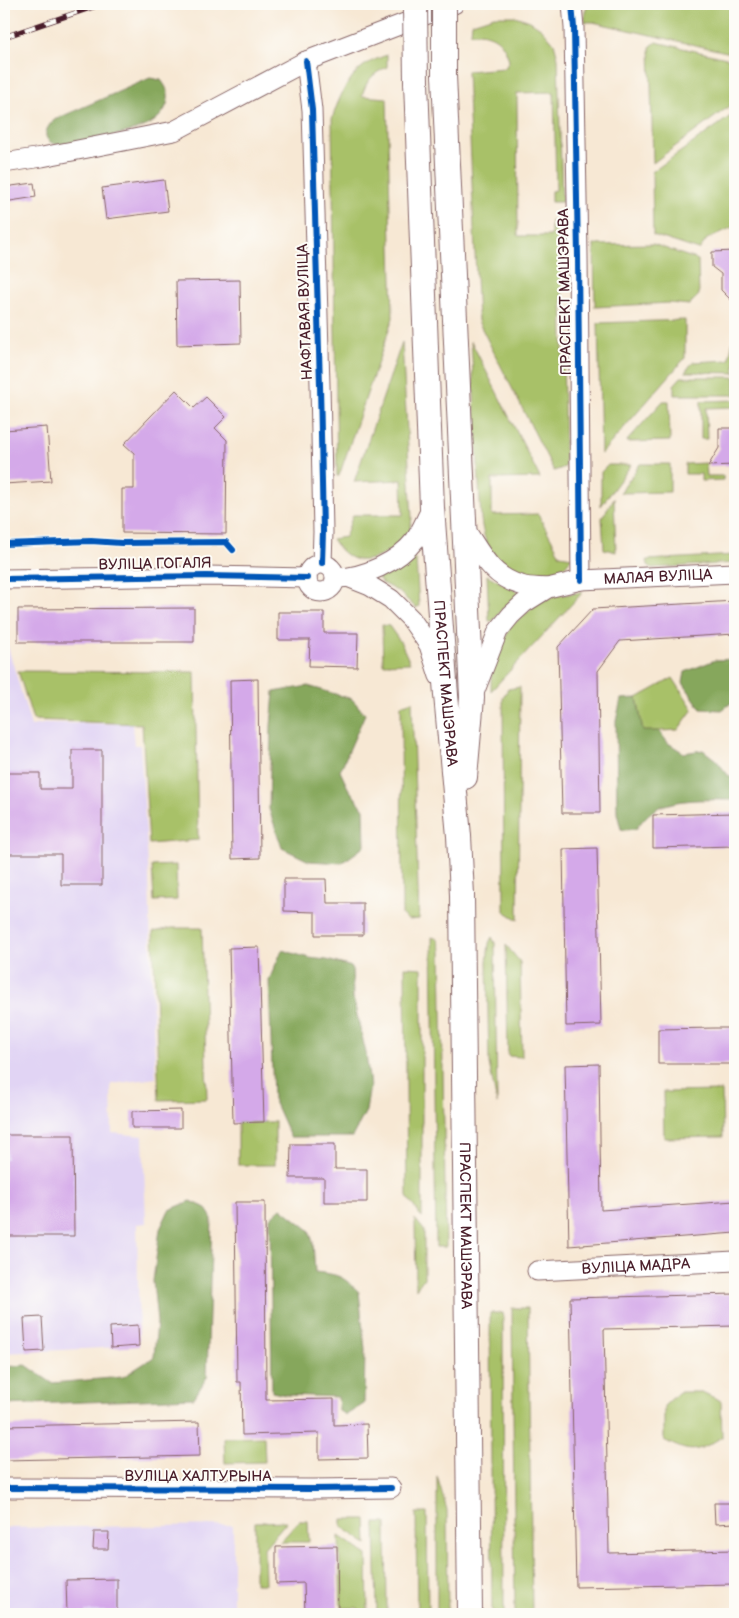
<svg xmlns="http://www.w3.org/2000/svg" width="739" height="1618" font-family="'Balsamiq Sans',sans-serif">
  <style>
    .built { fill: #e1d4f4 }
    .green { fill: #a8c167; stroke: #797049 }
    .forest { fill: #86a75c; stroke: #686344 }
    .building { fill: #d4a9e9 }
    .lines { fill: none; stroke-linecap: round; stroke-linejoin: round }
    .minor-casing { stroke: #876566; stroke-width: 21 }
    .major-casing { stroke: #876566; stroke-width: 26 }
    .minor { stroke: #fff; stroke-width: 19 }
    .major { stroke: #fff; stroke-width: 24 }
    .rail-casing { stroke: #4a1f2b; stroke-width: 5.5 }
    .rail { stroke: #fdfcf7; stroke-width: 4; stroke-dasharray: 11; stroke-linecap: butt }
    .major-bridge-casing { stroke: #876566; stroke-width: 26; stroke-linecap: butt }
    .major-bridge { stroke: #fff; stroke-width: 24 }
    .cycleway-casing { stroke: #fdfcf7; stroke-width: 9 }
    .cycleway { stroke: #0057b8; stroke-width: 6 }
    .labels { text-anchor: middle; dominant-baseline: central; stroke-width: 4; stroke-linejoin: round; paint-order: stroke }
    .street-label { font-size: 15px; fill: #4a1f2b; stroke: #fdfcf7 }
  </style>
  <rect width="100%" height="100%" fill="#fdfcf7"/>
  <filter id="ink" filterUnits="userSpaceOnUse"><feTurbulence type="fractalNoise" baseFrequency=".02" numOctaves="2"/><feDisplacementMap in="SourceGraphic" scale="10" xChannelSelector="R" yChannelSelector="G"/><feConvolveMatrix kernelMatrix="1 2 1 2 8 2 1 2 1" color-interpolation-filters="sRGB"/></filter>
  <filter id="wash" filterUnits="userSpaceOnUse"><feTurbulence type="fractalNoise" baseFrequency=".0096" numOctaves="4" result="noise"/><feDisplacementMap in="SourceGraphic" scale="20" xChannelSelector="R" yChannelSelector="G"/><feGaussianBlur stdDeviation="1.12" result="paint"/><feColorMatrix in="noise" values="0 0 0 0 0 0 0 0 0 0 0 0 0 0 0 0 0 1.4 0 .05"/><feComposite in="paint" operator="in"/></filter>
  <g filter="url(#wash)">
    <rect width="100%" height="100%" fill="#f7e8d4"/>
    <!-- built -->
    <g class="built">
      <polygon points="4,633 31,726 49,723 132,724 134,745 140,745 149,878 153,1023 156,1078 111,1084 112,1133 143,1136 146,1223 137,1224 139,1346 4,1353"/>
      <polygon points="233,1525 233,1614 4,1614 4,1528"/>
    </g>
    <!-- green -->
    <g class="green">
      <polygon points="588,4 735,4 735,54 593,22 585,22 585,12"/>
      <path d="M494 16H515L530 21 542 29 554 43 558 58 562 202H551V191L556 190 554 92 517 93 518 236H551V221H561L565 467 554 471 478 321 467 71 505 68 509 61C504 40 493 32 471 33L472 23Z"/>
      <polygon points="656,42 735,60 735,102 653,163 650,47"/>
      <path d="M387 55V67C372 74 366 81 362 96L387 98 393 318 339 476H337L332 119C338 100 348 76 365 65 371 61 379 58 387 55Z"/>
      <polygon points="735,113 735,226 707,239 699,250 653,235 652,172"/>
      <polygon points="653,244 698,260 699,295 689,305 669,303 595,307 594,245"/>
      <polygon points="685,320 685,358 601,454 598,323"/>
      <polygon points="734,335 735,373 685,372 693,362 729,360"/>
      <path d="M471 341 540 478 492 479V515L538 514 560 555 572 557C568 563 563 570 556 574 539 583 510 577 498 562 487 550 483 535 481 519Z"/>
      <path d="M402 342 412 518C411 523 411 529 408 533 398 550 366 569 348 556 341 552 336 545 332 539L345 537 353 515H403L402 480 354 482Z"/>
      <polygon points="681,377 735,377 735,395 674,395 674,385"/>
      <polygon points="735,400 735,407 706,408 707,439 701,439 701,401"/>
      <polygon points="663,401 669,401 670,441 626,442"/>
      <polygon points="706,463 707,476 723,476 723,480 701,481 701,474 685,474 685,464"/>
      <polygon points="640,464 670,464 670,492 620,493"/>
      <polygon points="608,465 631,465 601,506 601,472"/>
      <polygon points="614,498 616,552 604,549 602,518"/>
      <polygon points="735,555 735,563 652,568 648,565 647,560"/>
      <polygon points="412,557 416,560 419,606 416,608 399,592 382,583 378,578 393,571"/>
      <polygon points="487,575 520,593 521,596 504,607 493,621 489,621"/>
      <polygon points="583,592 491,691 491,673 510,627 539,602 554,596"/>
      <polygon points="382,625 389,626 401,643 410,663 383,664"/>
      <polygon points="18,671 195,672 198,840 149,844 142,724 33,720"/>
      <polygon points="673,678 693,709 678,730 643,732 637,698"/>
      <polygon points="520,687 518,920 504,911 503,697 508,689"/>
      <polygon points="412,701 419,919 408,920 402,915 401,705"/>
      <polygon points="176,865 177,900 154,901 152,866"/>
      <polygon points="172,928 202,928 207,1099 159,1100 153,932"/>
      <polygon points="432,937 438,939 441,949 446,1247 436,1247"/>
      <polygon points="492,937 495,943 497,1104 489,1063 487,962 489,943"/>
      <polygon points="506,945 520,962 522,1057 508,1056"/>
      <polygon points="405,967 422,968 422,1218 407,1197"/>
      <polygon points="722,1091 723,1137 664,1138 663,1092"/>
      <rect x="238" y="1122" width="37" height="43"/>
      <polygon points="415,1219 424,1230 424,1278 416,1289"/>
      <polygon points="512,1308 528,1308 532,1614 515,1614"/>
      <polygon points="490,1313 503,1313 504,1614 492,1614"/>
      <path d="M679 1392H702L721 1401 722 1437C696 1453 691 1454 664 1440V1406Z"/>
      <polygon points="264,1437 265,1462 225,1463 224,1438"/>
      <polygon points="437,1476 447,1510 448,1614 437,1614"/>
      <polygon points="416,1513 427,1513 428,1614 417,1614"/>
      <polygon points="342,1519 366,1519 367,1544 342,1527"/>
      <polygon points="287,1521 264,1548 265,1584 255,1584 255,1522"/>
      <polygon points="299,1521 308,1521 309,1542 280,1542"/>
      <polygon points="375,1523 386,1523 387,1614 377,1614"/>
      <polygon points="339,1536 367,1555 368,1614 359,1614 358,1608 341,1608"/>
    </g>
    <!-- forest -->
    <g class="forest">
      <path d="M150 78 161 80C167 88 170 94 167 104 159 128 130 131 109 137 96 140 65 150 52 143 40 137 48 124 56 119Z"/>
      <polygon points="735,659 735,700 722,710 701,709 683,683 685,672 715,660"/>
      <polygon points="308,686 352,699 365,714 340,771 348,788 364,809 365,846 342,863 309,861 282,848 269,809 271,726 274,692"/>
      <path d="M637 698 643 731H659L668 743 684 753 703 750 716 760 728 775 735 779V800C713 800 687 798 665 805 653 808 643 819 636 829L625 830 621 829 617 813 616 721 621 699Z"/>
      <polygon points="282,950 309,958 327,960 352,967 353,998 366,1053 370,1086 366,1111 352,1137 290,1137 273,1099 269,980"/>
      <polygon points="191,1201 206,1208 212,1219 207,1377 194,1398 4,1405 4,1367 26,1365 52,1383 123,1377 154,1357 157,1322 153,1281 160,1229 169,1210"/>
      <path d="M281 1208 309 1230 313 1242 315 1272C340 1275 341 1275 359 1292L365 1349 364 1404 346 1415 339 1411 338 1397 286 1395 272 1392 270 1218Z"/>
    </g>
    <g id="blocks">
      <!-- building -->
      <g class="building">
        <polygon points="164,180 168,211 106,219 102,188"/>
        <polygon points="34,183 36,197 4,202 4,187"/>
        <polygon points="735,251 735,304 721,290 721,274 712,267 712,252"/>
        <polygon points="240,280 241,343 177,345 176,281"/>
        <polygon points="176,390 194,408 206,397 226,417 215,428 227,440 226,534 122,533 122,489 134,489 134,453 124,444"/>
        <polygon points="47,427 51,481 4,484 4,430"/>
        <polygon points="719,428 735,428 735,465 708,466 719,448"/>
        <polygon points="735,601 735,634 620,641 598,671 600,813 562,813 558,647 593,609"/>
        <polygon points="194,608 194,642 18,642 18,609"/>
        <polygon points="278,612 324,612 324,633 358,633 357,667 309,666 310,640 278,640"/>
        <polygon points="258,679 260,858 232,859 230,680"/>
        <polygon points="72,750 102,750 102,885 61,885 61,854 4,854 4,773 40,773 40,789 72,789"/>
        <polygon points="735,813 735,846 653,848 653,815"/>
        <polygon points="597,848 601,1025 566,1026 563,849"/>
        <polygon points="284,879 326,879 327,903 363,903 363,935 315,935 315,912 284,911"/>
        <polygon points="259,947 264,1122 233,1123 229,948"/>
        <polygon points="715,1028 735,1028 735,1064 658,1064 658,1029"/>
        <polygon points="599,1064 601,1210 735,1201 735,1233 569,1246 565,1065"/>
        <polygon points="181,1110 181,1128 132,1128 132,1111"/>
        <polygon points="6,1135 73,1135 74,1236 4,1236 4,1159 7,1159"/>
        <polygon points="291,1144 335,1144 335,1169 367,1169 367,1202 324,1202 324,1178 290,1178"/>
        <polygon points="235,1202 265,1202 266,1400 334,1399 334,1425 367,1424 368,1458 319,1459 319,1433 242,1435 241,1382 237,1382"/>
        <polygon points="735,1294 735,1326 604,1329 609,1553 735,1550 735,1584 576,1587 570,1298"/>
        <polygon points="42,1317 44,1351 26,1352 24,1318"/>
        <polygon points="138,1325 139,1346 111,1348 110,1327"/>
        <polygon points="199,1422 200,1456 4,1460 4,1426"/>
        <polygon points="714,1503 735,1503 735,1523 715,1524"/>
        <polygon points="94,1532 109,1532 108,1549 93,1549"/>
        <polygon points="337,1546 338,1614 305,1614 304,1583 276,1584 276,1547"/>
        <polygon points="117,1579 117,1611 85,1611 85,1614 67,1614 66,1580"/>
      </g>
    </g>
  </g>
  <g filter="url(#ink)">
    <use href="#blocks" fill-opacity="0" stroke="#876566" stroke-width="1"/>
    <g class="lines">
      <!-- minor casing -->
      <g class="minor-casing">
        <g id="minor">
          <polyline points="572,4 574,28 578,256 581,580"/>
          <polyline points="306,61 312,110 320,385 323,532 322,563"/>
          <polyline points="4,163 42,157 174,131 306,61 454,4"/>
          <path d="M465 529C481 553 491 577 521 585 529 588 539 587 548 588"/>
          <circle cx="321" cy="578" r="14"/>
          <path d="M336 578C363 578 398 562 415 540 422 530 426 518 432 508"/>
          <polyline points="350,578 370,586 391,599 411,619 429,645 439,676"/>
          <polyline points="4,579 206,576 307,578"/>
          <path id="s1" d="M474 693 498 631 511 615 524 603 548 588 581 580 735 573"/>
          <path id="s2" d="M537 1271 735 1261"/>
          <polyline points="4,1488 313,1489 391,1488"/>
        </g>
      </g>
      <!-- major casing -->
      <g class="major-casing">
        <g id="major">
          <polyline points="444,75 472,698 465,777"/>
          <path id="s3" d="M416 82 432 508 446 695 459 836 462 895 470 1614"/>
        </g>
      </g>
      <!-- minor -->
      <use href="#minor" class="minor"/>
      <!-- major -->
      <use href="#major" class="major"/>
      <!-- rail casing -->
      <g class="rail-casing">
        <polyline id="rail" points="4,37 102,4"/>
      </g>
      <!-- rail -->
      <use href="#rail" class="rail"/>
      <!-- major-bridge casing -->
      <g class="major-bridge-casing">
        <g id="major-bridge">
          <polyline points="415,4 416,82"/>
          <polyline points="444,4 444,75"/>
        </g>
      </g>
      <!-- major-bridge -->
      <use href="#major-bridge" class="major-bridge"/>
      <!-- cycleway casing -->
      <g class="cycleway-casing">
        <g id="cycleway">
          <polyline points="572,4 574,28 578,256 581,580"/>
          <polyline points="306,61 312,110 320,385 323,532 322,563"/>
          <polyline points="4,544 91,541 121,543 226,542 233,550"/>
          <polyline points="4,579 206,576 307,578"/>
          <polyline points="4,1488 313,1489 391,1488"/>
        </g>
      </g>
      <!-- cycleway -->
      <use href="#cycleway" class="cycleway"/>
    </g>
  </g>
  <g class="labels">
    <!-- street labels -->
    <g class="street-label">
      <text transform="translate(565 292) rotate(-91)">ПРАСПЕКТ МАШЭРАВА</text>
      <text transform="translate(305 312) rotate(-92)">НАФТАВАЯ ВУЛІЦА</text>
      <text transform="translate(155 564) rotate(-1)">ВУЛІЦА ГОГАЛЯ</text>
      <text stroke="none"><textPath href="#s1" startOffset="244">МАЛАЯ ВУЛІЦА</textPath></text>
      <text stroke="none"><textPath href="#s3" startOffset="602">ПРАСПЕКТ МАШЭРАВА</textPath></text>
      <text stroke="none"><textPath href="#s3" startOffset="1145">ПРАСПЕКТ МАШЭРАВА</textPath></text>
      <text stroke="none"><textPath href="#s2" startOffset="99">ВУЛІЦА МАДРА</textPath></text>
      <text x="198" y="1476">ВУЛІЦА ХАЛТУРЫНА</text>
    </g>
  </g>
  <!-- margin -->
  <rect width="739" height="1618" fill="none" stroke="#fdfcf7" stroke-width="20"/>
</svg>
